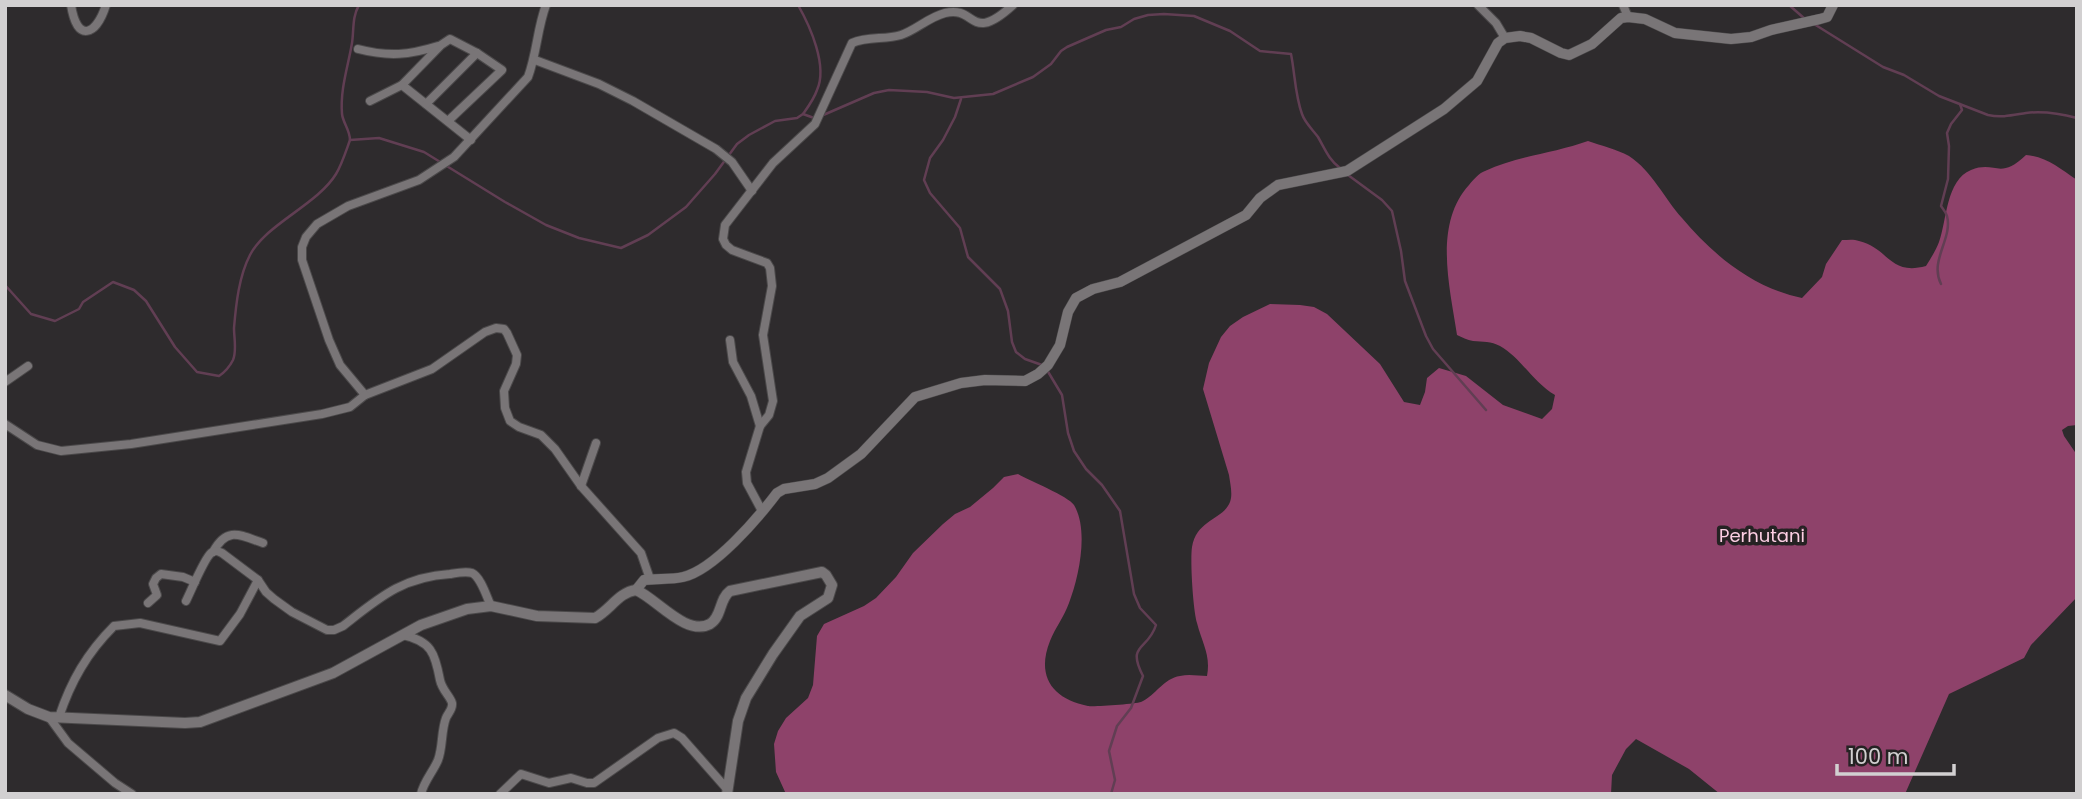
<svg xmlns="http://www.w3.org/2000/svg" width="2082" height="799" font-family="Poppins,sans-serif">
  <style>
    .forest { fill: #8e426a }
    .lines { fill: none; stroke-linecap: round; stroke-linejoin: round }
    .stream { stroke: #613e53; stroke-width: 2.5 }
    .minor-casing { stroke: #4b494a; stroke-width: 10 }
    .tertiary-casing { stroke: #4b494a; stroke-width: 11 }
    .secondary-casing { stroke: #4b494a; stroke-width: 12 }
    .minor { stroke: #797577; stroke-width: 8 }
    .tertiary { stroke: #797577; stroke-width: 10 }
    .secondary { stroke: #797577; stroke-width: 10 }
    .labels { text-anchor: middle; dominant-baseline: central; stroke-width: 7; stroke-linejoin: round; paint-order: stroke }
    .park-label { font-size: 18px; fill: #fccee3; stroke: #252223 }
  </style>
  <rect width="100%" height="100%" fill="#2e2b2d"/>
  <!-- forest -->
  <path class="forest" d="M1588 141C1602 146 1616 149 1629 156 1652 171 1664 198 1682 218 1713 255 1753 288 1802 298L1822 277 1826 264 1842 240C1848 240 1854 239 1859 241 1889 248 1889 276 1926 266 1931 258 1936 250 1939 242 1947 220 1946 180 1971 170 1996 160 1999 181 2026 155 2047 157 2059 168 2077 180V425L2068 426 2062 430 2064 436 2077 455V597L2031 645 2024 658 1949 694 1905 794H1720L1689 769 1636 739 1626 749 1612 775 1611 794H786L776 772 774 744 778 731 786 718 808 698 813 685 817 636 824 624 864 606 876 598 896 577 913 553 943 524 955 514 970 507 993 488 1004 477 1018 474C1030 481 1068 496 1074 505 1089 530 1079 577 1069 603 1064 617 1055 628 1050 641 1036 676 1052 699 1088 706 1094 707 1135 704 1141 702 1155 696 1164 678 1180 676 1189 674 1199 676 1207 676 1211 655 1202 643 1197 623 1193 610 1190 560 1192 547 1197 519 1223 520 1230 502 1233 494 1230 483 1229 475L1203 389 1209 363 1221 337 1230 326 1243 317 1270 304 1300 305 1314 307 1327 314 1380 364 1404 402 1420 405 1425 392 1427 378 1439 368 1466 376 1503 405 1542 419 1552 409 1555 395C1533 382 1521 358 1500 346 1491 341 1483 342 1473 341 1467 340 1462 337 1457 335 1450 287 1433 225 1469 185 1473 180 1479 173 1485 171 1517 156 1555 153 1588 141Z"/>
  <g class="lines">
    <!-- stream -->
    <g class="stream">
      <polyline points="388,5 395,5"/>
      <path d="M798 5C810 26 828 66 817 90 814 99 808 107 803 114"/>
      <polyline points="1789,5 1805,19"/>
      <path d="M1814 24 1883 67 1904 75 1939 96 1988 115C2002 118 2013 115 2026 113 2042 111 2062 114 2077 118"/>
      <polyline points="961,99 955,117 943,140 930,158 924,180 930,193 960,228 968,257 1000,289 1008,311 1012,342 1016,352 1025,359 1042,365"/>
      <path d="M821 116 874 93 889 90 927 92 954 98 993 94 1033 77 1051 64 1061 51 1067 47 1106 30 1121 27 1134 19 1148 15 1164 14 1194 16 1230 31 1260 51 1291 54C1295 74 1295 95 1302 114 1305 123 1313 130 1318 137 1325 149 1329 160 1340 168"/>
      <path d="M350 140C350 130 343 123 342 114 340 89 348 67 352 43 354 30 352 17 359 5"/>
      <polyline points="1348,175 1382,200 1392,211 1401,251 1405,281 1426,336 1433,349 1486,410"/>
      <path d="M1941 284C1929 260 1953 239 1947 216 1946 212 1943 209 1941 206L1948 179 1949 146 1947 133 1951 124 1962 110 1960 104"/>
      <path d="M5 285 31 314 55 321 79 309 83 302 113 282 134 290 146 301 175 347 197 372 219 376C225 372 230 366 233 360 237 351 234 338 234 328 236 304 239 276 250 255 266 224 317 205 336 174 342 164 346 151 350 140L379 138 424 152 505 202 546 225 579 238 621 248 648 235 686 207 715 174 737 144 749 135 775 121 797 118 803 114 814 118"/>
      <path d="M1047 370 1062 395 1068 433 1074 451 1086 469 1102 485 1120 511 1134 594 1140 608 1156 625C1148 651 1126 643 1143 676L1131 708 1117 726 1109 751 1115 780 1111 794"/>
    </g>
    <!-- minor casing -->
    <g class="minor-casing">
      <g id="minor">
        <path d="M71 5C77 43 96 36 106 5"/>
        <path d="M546 5C537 29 537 53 528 77L454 157 419 180 348 206 317 224 306 237 302 247V260L329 340 340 365 365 395 432 369 485 332 496 328 504 329 507 333 517 355 516 364 504 391 505 408 510 421 519 427 541 435 555 449 581 486 641 553 650 579"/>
        <polyline points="1478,5 1496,23 1505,38"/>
        <polyline points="1623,5 1628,17"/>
        <path d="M358 49C389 57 409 55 438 46"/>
        <polyline points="535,60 599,84 633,101 716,149 732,162 752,191"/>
        <polyline points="402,85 441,45 450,39 477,53 502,70 448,121"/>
        <polyline points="370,101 402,85 471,140"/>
        <polyline points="426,104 477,53"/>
        <polyline points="730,340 733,362 751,396 760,426"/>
        <polyline points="5,382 28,366"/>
        <polyline points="5,424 37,445 61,451 131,444 322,414 350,407 365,395"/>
        <polyline points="581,486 596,443"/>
        <path d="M762 511 747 483 746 472 760 426 769 415 773 401 763 335 772 286 770 268 767 263 732 250 726 245 723 239 725 225 773 163 815 124 852 43C868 36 885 40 901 35 916 30 929 17 945 13 977 5 969 45 1013 5"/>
        <path d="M213 552C227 526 240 535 263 543"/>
        <path d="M186 601C191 591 204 559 211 553 215 550 217 551 222 553L258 580 266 592 274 599 292 612 327 630H334L343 626C379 598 402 577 450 574 456 573 466 571 472 573 481 577 487 598 491 606"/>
        <polyline points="148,603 157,595 153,584 156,578 161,574 183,577 195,582"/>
        <path d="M403 635C431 641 435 653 440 680 442 690 450 696 452 703 453 709 448 713 446 718 441 731 443 747 438 760 433 772 424 781 421 794"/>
        <polyline points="49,717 68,743 115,783 132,794"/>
        <path d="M59 717C71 681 87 653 114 626L140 623 220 641 240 614 258 580"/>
        <polyline points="500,794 521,774 549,783 571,778 587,783 594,783 658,738 674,733 682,738 727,789"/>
      </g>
    </g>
    <!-- tertiary casing -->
    <g class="tertiary-casing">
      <path id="tertiary" d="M636 590 644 580C657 578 670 580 683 577 714 570 758 518 777 493L784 489 815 484 828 478 861 454 915 397 961 383 985 380 1025 381 1038 374 1048 365 1060 345 1068 312 1076 298 1093 289 1120 282 1246 215 1260 198 1278 185 1347 171 1444 109 1477 81 1498 43 1505 38 1520 36 1531 38 1561 53 1569 55 1592 44 1621 18 1628 17 1645 19 1675 33 1731 39 1751 37 1771 30 1820 19 1827 17 1833 5"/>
    </g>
    <!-- secondary casing -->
    <g class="secondary-casing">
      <path id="secondary" d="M5 695 28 709 49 717 185 723 200 722 333 673 421 625 467 609 491 606 537 616 595 618C610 610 619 592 636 590 656 598 686 637 710 624 722 617 719 599 730 591L822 572 826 575 832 585 828 598 800 616 773 654 746 698 738 721 727 794"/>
    </g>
    <!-- minor -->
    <use href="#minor" class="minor"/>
    <!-- tertiary -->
    <use href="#tertiary" class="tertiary"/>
    <!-- secondary -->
    <use href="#secondary" class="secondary"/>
  </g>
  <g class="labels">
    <!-- park labels -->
    <g class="park-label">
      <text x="1762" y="535">Perhutani</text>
    </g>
  </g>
  <!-- border -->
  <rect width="2082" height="799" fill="none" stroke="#d2d0d1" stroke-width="14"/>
  <!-- scale -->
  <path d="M1837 764v10h117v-10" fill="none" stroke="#d2d0d1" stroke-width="3.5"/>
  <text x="1848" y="764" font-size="21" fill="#d2d0d1" stroke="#252223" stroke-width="5" paint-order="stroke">100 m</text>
</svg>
